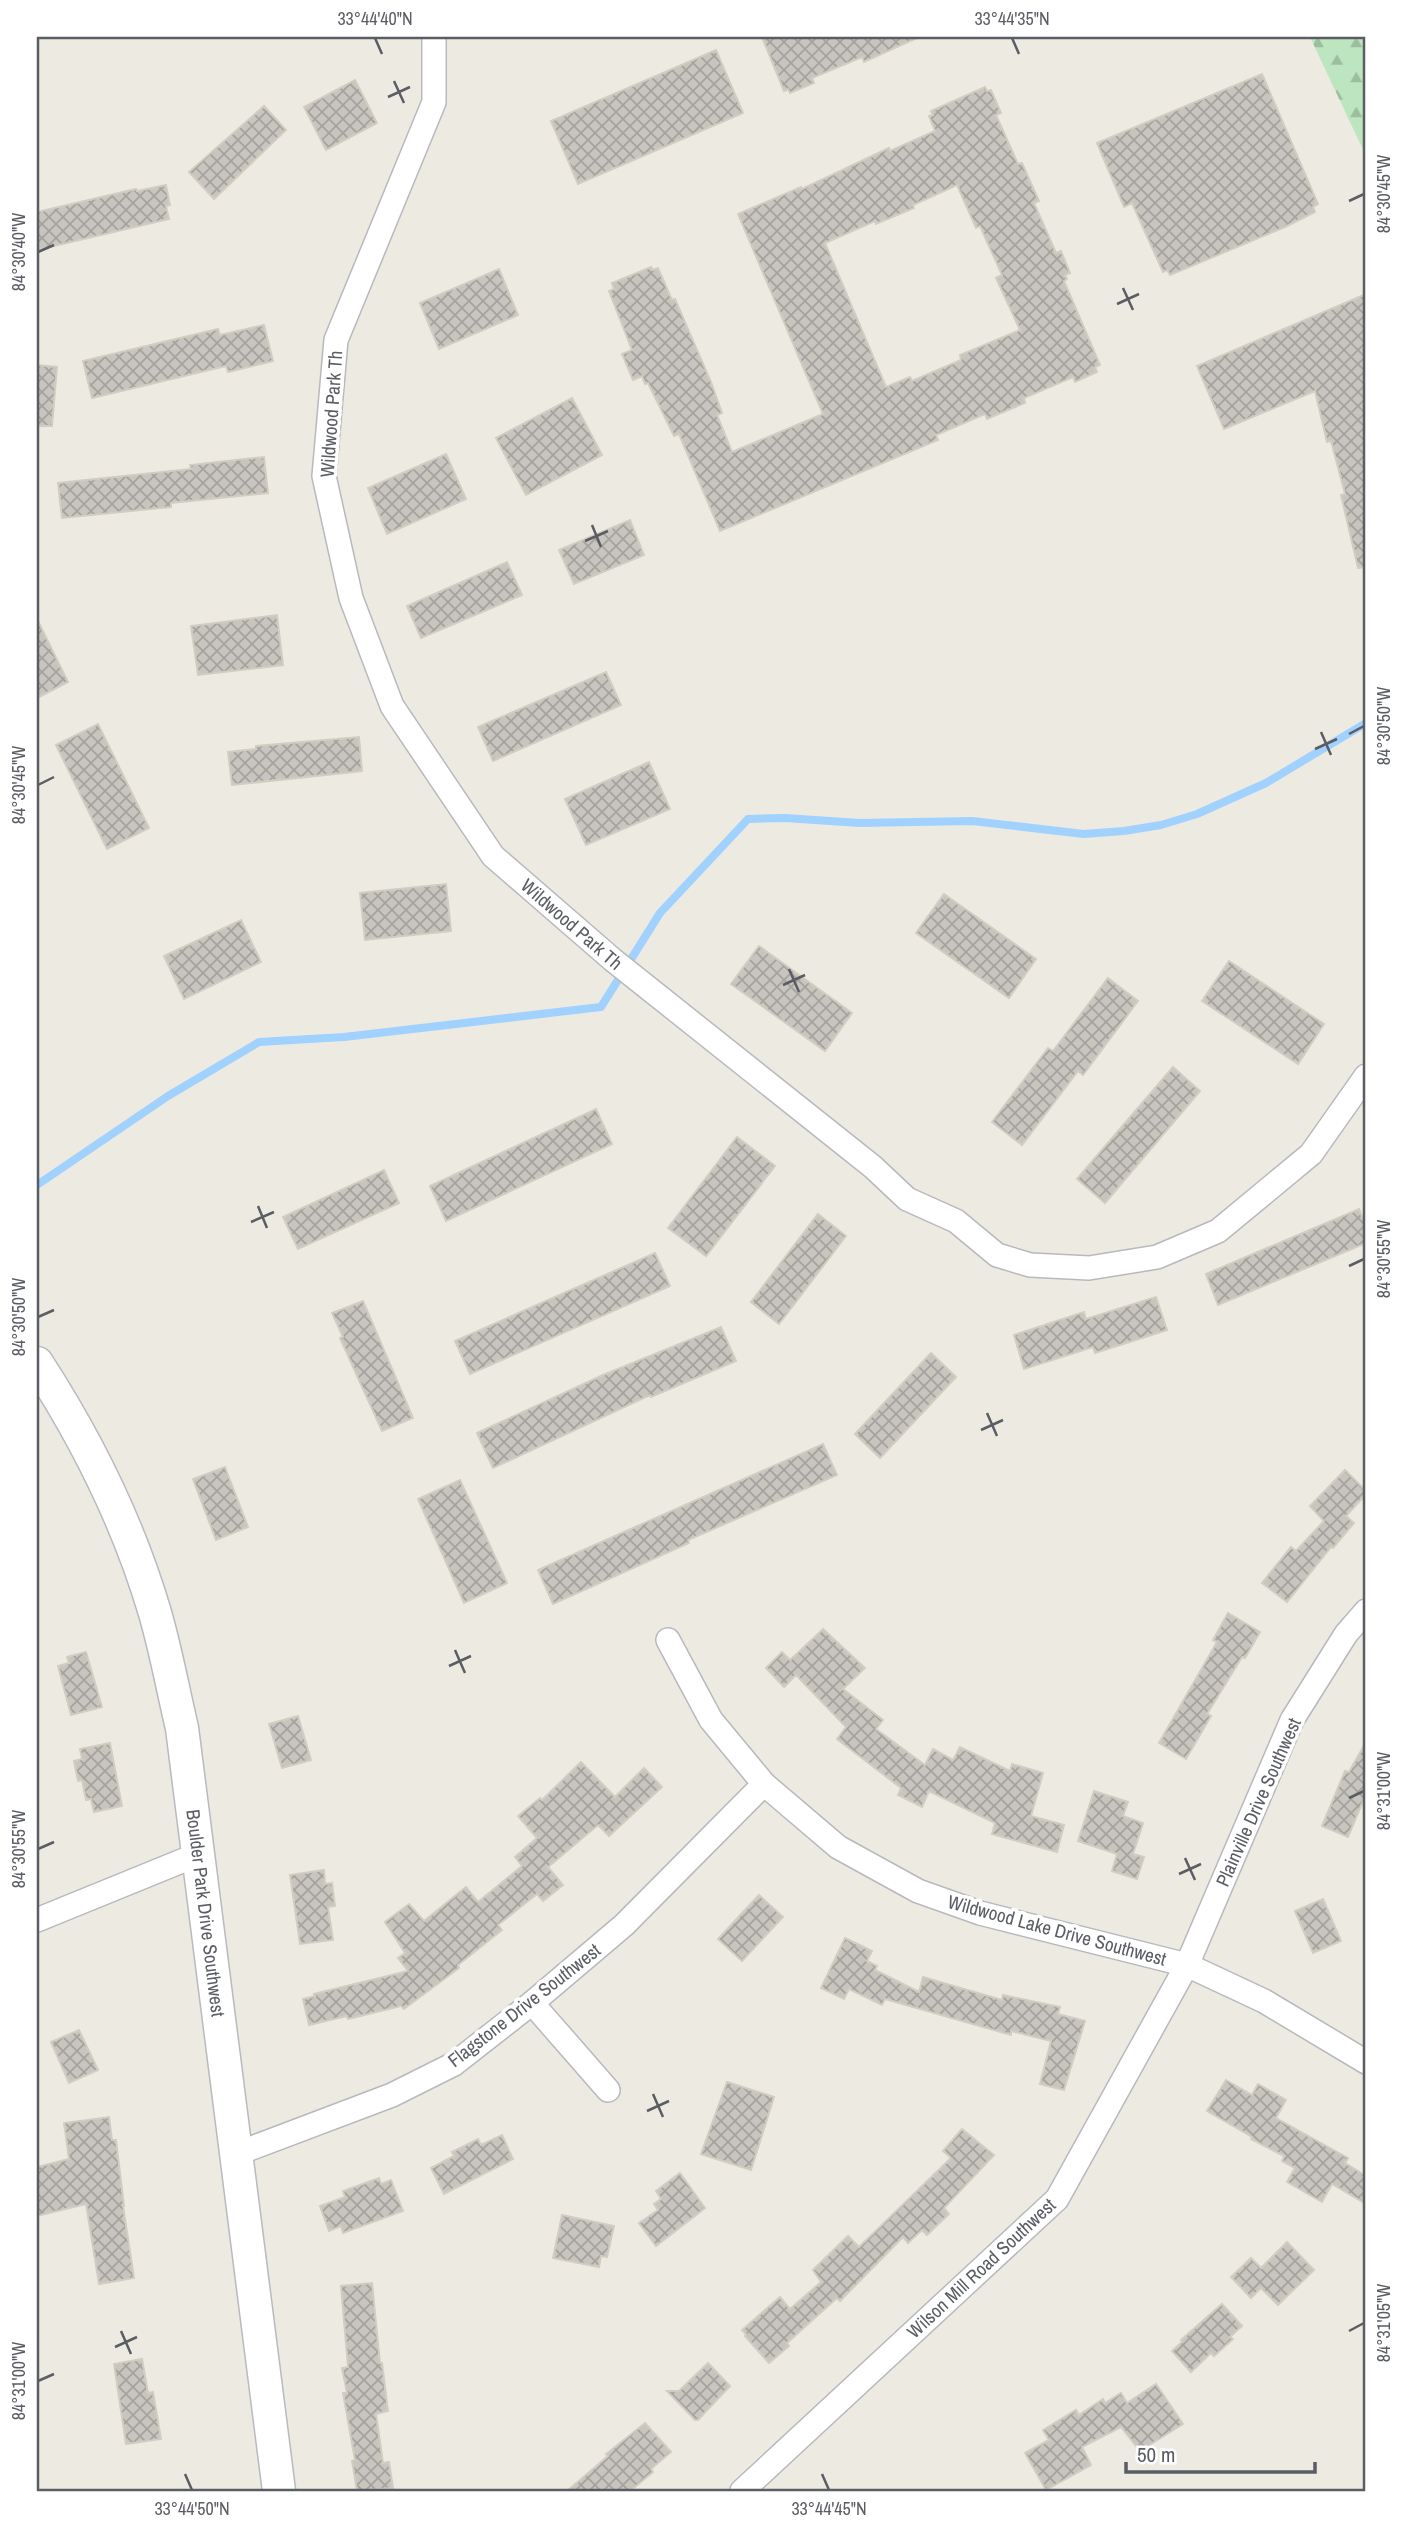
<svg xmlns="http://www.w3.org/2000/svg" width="1403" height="2528" font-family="'Archivo Narrow',sans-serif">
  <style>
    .forest { fill: url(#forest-firs) }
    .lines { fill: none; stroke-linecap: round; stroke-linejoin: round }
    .stream { stroke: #a0d1ff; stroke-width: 8 }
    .building { fill: url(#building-cross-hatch); stroke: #d2cdc0; stroke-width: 2; fill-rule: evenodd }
    .street-casing { stroke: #b7b9be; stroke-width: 26 }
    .secondary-casing { stroke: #b7bac0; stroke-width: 35 }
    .street { stroke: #fff; stroke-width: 23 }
    .secondary { stroke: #fff; stroke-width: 32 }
    .ticks { fill: none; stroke: #5a5d63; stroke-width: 2.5 }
    .labels { text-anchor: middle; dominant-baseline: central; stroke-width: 7; stroke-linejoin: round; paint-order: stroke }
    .street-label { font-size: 19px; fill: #5a5d63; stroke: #fff }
    .neatline { fill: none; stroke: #5a5d63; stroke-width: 2.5 }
    .ticks-label { font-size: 18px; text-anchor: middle; fill: #5a5d63 }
  </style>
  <defs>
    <pattern id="forest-firs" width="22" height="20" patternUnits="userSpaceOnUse" patternTransform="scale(1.75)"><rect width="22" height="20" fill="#bde5bf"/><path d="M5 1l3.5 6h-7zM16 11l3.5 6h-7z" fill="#9dbd9f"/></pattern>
    <pattern id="building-cross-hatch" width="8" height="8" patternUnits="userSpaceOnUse" patternTransform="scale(1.75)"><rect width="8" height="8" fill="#c8c5bf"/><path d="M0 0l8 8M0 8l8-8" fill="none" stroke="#a5a39f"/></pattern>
  </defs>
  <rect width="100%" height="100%" fill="#edebe1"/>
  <!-- forest -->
  <polygon class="forest" points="1310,37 1366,37 1366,156"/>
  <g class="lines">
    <!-- stream -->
    <polyline class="stream" points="37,1185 168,1096 259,1042 344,1037 601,1007 660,913 748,819 785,818 860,823 972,821 1084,834 1124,831 1161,825 1197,814 1266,783 1366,723"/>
  </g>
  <!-- building -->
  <g class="building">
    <polygon points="762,37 919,37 864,62 862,57 812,78 814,83 790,93 788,89 784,91"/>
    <polygon points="716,50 743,113 578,184 551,121"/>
    <polygon points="1262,74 1318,204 1313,207 1315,212 1285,227 1170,275 1167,270 1163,272 1132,203 1124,207 1097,143"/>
    <polygon points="355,80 377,123 326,150 304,107"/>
    <path d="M985 87 987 91 991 90 1001 113 996 115 1018 164 1022 163 1039 201 1034 203 1056 253 1061 251 1070 273 1065 275 1067 279 1064 281 1100 365 1095 367 1097 372 1075 382 1073 377 1024 398 1025 403 987 419 985 414 936 435 938 440 720 531 679 434 674 436 648 383 645 384 642 376 633 380 622 354 632 350 609 291 614 289 612 283 651 267 653 270 658 268 672 300 675 299 711 382 722 413 717 415 732 452 823 414 738 214 801 187 802 189 889 148 890 151 935 131 929 116 933 115 931 111ZM957 185 976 228 980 226 1002 275 996 278 1020 330 960 355 961 360 912 381 910 377 886 387 825 243 875 221 876 224 914 208 913 205Z"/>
    <polygon points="264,106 286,130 214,199 189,172"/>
    <polygon points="166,185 170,205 166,206 169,219 37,250 37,212 136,189 137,191"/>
    <polygon points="499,269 518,315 439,349 420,303"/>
    <polygon points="1366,294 1366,567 1358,568 1341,495 1345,494 1331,441 1327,442 1315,391 1224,429 1197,366"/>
    <polygon points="264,325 273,361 228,372 226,366 92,398 83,361 218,329 220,335"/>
    <polygon points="37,365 57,367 52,426 37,426"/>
    <polygon points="572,398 602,455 526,495 496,438"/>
    <polygon points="446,454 466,499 387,534 368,488"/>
    <polygon points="264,457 268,493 171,503 171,507 62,518 58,483 191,469 190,465"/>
    <polygon points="630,520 644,555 574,584 559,550"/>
    <polygon points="507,562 522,595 421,638 407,606"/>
    <polygon points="277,615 283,665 198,675 191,626"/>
    <polygon points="37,619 68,682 37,698"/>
    <polygon points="606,672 621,705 493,761 478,727"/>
    <polygon points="98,724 149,828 107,849 56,745"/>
    <polygon points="359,737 362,771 232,785 228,752 256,749 256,746"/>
    <polygon points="649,762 670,809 586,845 565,799"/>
    <polygon points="446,884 451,931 365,940 360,893"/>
    <polygon points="944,894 1036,959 1009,998 916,933"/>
    <polygon points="241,920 261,962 184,999 164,956"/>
    <polygon points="759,946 852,1013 825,1051 731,984"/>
    <polygon points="1229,961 1324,1024 1298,1064 1202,1001"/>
    <polygon points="1108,978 1138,1001 1083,1075 1078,1071 1022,1145 992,1122 1048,1048 1053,1051"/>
    <polygon points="1173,1067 1200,1091 1105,1203 1077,1179"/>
    <polygon points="596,1109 612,1144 446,1221 430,1186"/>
    <polygon points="737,1137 775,1166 706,1256 668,1228"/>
    <polygon points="384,1170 399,1203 298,1249 283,1217"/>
    <polygon points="1359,1209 1366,1226 1366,1243 1218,1305 1206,1274"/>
    <polygon points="818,1214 846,1236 779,1324 751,1302"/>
    <polygon points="655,1253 670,1286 470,1374 455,1341"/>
    <polygon points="1156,1297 1167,1330 1095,1353 1093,1347 1024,1369 1014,1335 1084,1312 1086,1319"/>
    <polygon points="363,1301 413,1418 382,1431 340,1338 343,1337 332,1313"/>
    <polygon points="721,1327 736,1361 651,1397 650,1395 493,1468 477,1433 603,1375"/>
    <polygon points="931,1353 956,1377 880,1458 855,1434"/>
    <polygon points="823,1444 837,1475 688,1540 689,1543 553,1604 538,1570"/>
    <polygon points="225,1467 248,1527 216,1540 193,1479"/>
    <polygon points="1345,1470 1366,1491 1366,1494 1346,1516 1354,1523 1333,1548 1331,1547 1287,1602 1262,1583 1291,1547 1296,1551 1324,1521 1310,1506"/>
    <polygon points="460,1480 507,1583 464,1603 418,1499"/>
    <polygon points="1228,1613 1260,1632 1245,1658 1242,1657 1207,1714 1211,1716 1186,1759 1159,1743 1217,1642 1213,1640"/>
    <polygon points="823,1629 865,1668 843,1689 883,1720 876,1729 925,1765 933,1749 953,1760 960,1747 1010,1771 1012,1764 1043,1773 1031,1816 1064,1825 1057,1852 992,1834 995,1823 929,1791 922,1807 898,1795 901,1788 837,1739 846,1727 796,1675 784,1687 766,1668 782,1652 790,1660"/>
    <polygon points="86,1652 102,1707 71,1715 58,1666 69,1663 67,1657"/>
    <polygon points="298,1716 311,1760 282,1768 269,1724"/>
    <polygon points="1366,1742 1366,1794 1348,1837 1322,1826 1345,1771 1349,1772"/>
    <polygon points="110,1743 122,1806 94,1812 91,1799 86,1800 82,1780 78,1781 74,1761 82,1759 80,1749"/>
    <polygon points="581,1762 615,1797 644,1768 662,1787 609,1836 598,1825 548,1867 563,1885 543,1901 537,1894 498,1925 502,1930 458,1965 459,1968 404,2009 401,2006 348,2019 347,2016 309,2025 303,1999 315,1996 314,1994 408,1971 398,1958 405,1953 385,1922 409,1904 424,1921 466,1887 478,1902 522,1866 515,1857 537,1838 518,1816 540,1798 542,1800"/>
    <polygon points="1094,1791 1128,1802 1123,1816 1143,1823 1133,1854 1144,1857 1137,1879 1112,1871 1117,1854 1078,1841"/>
    <polygon points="324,1870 325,1884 332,1883 335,1906 328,1907 333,1940 300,1944 290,1875"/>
    <polygon points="759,1895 783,1917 742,1961 718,1939"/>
    <polygon points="1323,1899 1341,1941 1313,1953 1295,1911"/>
    <polygon points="845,1938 872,1951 867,1961 877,1966 875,1970 919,1992 923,1977 1002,2000 1003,1995 1060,2007 1058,2014 1085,2021 1064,2090 1040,2084 1051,2041 1011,2031 1011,2035 885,1999 882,2005 849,1989 844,1999 821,1988"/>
    <polygon points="79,2030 98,2070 69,2083 51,2042"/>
    <polygon points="1226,2080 1252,2095 1258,2084 1286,2100 1276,2118 1348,2158 1345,2163 1366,2176 1366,2204 1332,2184 1322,2202 1287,2182 1295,2168 1282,2161 1284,2156 1251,2139 1252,2137 1207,2111"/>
    <polygon points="727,2082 774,2097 751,2170 701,2154"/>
    <polygon points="109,2117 112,2140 116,2140 124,2206 123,2206 134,2278 99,2284 86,2204 37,2216 37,2167 69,2159 64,2123"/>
    <polygon points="962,2129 994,2155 944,2208 949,2214 927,2235 922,2230 908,2243 903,2237 840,2301 837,2298 787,2343 789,2346 769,2363 745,2336 746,2334 742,2330 780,2297 790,2309 821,2282 813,2270 848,2236 859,2247 951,2158 943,2151"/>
    <polygon points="502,2135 513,2159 444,2194 431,2168 454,2156 452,2152 478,2139 481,2145"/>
    <polygon points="680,2173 705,2208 656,2246 639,2223 658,2210 654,2204 661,2199 656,2191"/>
    <polygon points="379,2178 381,2184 391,2180 403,2211 343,2233 341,2226 329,2231 320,2206 345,2197 343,2191"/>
    <polygon points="562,2215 614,2226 607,2257 601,2256 599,2267 553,2258"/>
    <polygon points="1287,2242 1314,2270 1278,2305 1261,2288 1251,2298 1231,2277 1251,2258 1261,2268"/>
    <polygon points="372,2283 380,2363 382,2363 388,2411 376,2414 383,2463 389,2462 393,2488 357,2491 352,2461 355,2460 343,2393 347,2393 342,2368 348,2367 341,2286"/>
    <polygon points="1222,2304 1242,2326 1230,2337 1233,2339 1214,2356 1211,2353 1191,2372 1172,2351 1182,2342 1181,2340"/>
    <polygon points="142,2359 148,2393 153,2392 161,2439 126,2444 114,2364"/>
    <polygon points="708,2363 730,2386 698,2420 695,2420 667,2391 679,2391"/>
    <polygon points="1156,2384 1183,2424 1140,2451 1121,2427 1082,2447 1091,2465 1046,2490 1025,2453 1049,2440 1043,2430 1076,2410 1079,2415 1103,2399 1105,2403 1121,2393 1127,2403"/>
    <polygon points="645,2423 671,2452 651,2469 653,2472 630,2491 567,2491 608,2456 606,2454"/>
  </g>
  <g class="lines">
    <!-- street casing -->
    <g class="street-casing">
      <g id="street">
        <polyline points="434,37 434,102 336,340 324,476 351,598 392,706 493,856 613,960 873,1167 907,1199 956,1221 997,1255 1030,1265 1089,1268 1157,1257 1218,1231 1311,1154 1366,1076"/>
        <polyline points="668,1640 711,1720 764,1784 838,1847 918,1891 980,1913 1187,1965 1264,2001 1366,2062"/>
        <polyline points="37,1920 199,1854"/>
        <polyline points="532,2003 608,2090"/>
        <polyline points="236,2154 392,2095 454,2064 532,2003 624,1925 764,1784"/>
        <polyline points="742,2491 1057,2199 1187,1965 1292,1720 1346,1634 1366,1611"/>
      </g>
    </g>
    <!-- secondary casing -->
    <g class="secondary-casing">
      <path id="secondary" d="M37 1363C87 1440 129 1525 155 1613 166 1651 173 1690 182 1728L279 2491"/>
    </g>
    <!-- street -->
    <use href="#street" class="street"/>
    <!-- secondary -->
    <use href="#secondary" class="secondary"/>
  </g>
  <!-- ticks -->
  <path class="ticks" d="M375 38 382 54M1012 38 1019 54M394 81 404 103M388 97 410 87M1349 201 1364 194M38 252 54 245M1123 288 1133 310M1117 304 1139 294M592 525 601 547M585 541 608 531M1321 732 1331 755M1349 734 1364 726M1315 749 1337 739M38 785 54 777M789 969 799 992M783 985 805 975M258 1206 267 1228M251 1222 274 1212M1349 1266 1364 1259M38 1317 54 1310M987 1413 997 1436M981 1430 1003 1420M455 1650 465 1673M449 1666 471 1656M1349 1798 1364 1791M38 1849 54 1842M1185 1858 1195 1880M1179 1874 1201 1864M653 2094 663 2117M647 2111 669 2101M121 2331 131 2354M1349 2331 1364 2323M115 2347 137 2337M38 2381 54 2374M185 2474 192 2490M822 2474 829 2490"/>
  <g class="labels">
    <!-- street labels -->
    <g class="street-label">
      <text transform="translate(331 414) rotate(-86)">Wildwood Park Th</text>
      <text transform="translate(572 924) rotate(41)">Wildwood Park Th</text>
      <text transform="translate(1258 1802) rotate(-66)">Plainville Drive Southwest</text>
      <text transform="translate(206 1913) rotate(83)">Boulder Park Drive Southwest</text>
      <text transform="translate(1057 1930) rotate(15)">Wildwood Lake Drive Southwest</text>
      <text transform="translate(524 2005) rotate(-38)">Flagstone Drive Southwest</text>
      <text transform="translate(981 2268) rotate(-43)">Wilson Mill Road Southwest</text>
    </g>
  </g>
  <!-- border -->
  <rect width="1403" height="2528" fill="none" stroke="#ffffff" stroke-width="77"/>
  <!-- scale -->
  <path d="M1126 2462v10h189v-10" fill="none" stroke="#5a5d63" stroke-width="3.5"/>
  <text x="1137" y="2462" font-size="21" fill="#5a5d63" stroke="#ffffff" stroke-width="5" paint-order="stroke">50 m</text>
  <rect x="38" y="38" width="1326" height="2452" class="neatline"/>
  <g class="ticks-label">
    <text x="375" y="25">33°44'40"N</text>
    <text x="1012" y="25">33°44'35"N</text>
    <text transform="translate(1384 194) rotate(-90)" y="6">84°30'45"W</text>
    <text transform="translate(19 252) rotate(-90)" y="6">84°30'40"W</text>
    <text transform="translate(1384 726) rotate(-90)" y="6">84°30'50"W</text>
    <text transform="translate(19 785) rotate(-90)" y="6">84°30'45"W</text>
    <text transform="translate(1384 1259) rotate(-90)" y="6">84°30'55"W</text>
    <text transform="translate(19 1317) rotate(-90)" y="6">84°30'50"W</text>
    <text transform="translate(1384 1791) rotate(-90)" y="6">84°31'00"W</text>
    <text transform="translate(19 1849) rotate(-90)" y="6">84°30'55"W</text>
    <text transform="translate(1384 2323) rotate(-90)" y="6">84°31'05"W</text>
    <text transform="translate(19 2381) rotate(-90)" y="6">84°31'00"W</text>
    <text x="192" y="2515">33°44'50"N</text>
    <text x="829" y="2515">33°44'45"N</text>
  </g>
</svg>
